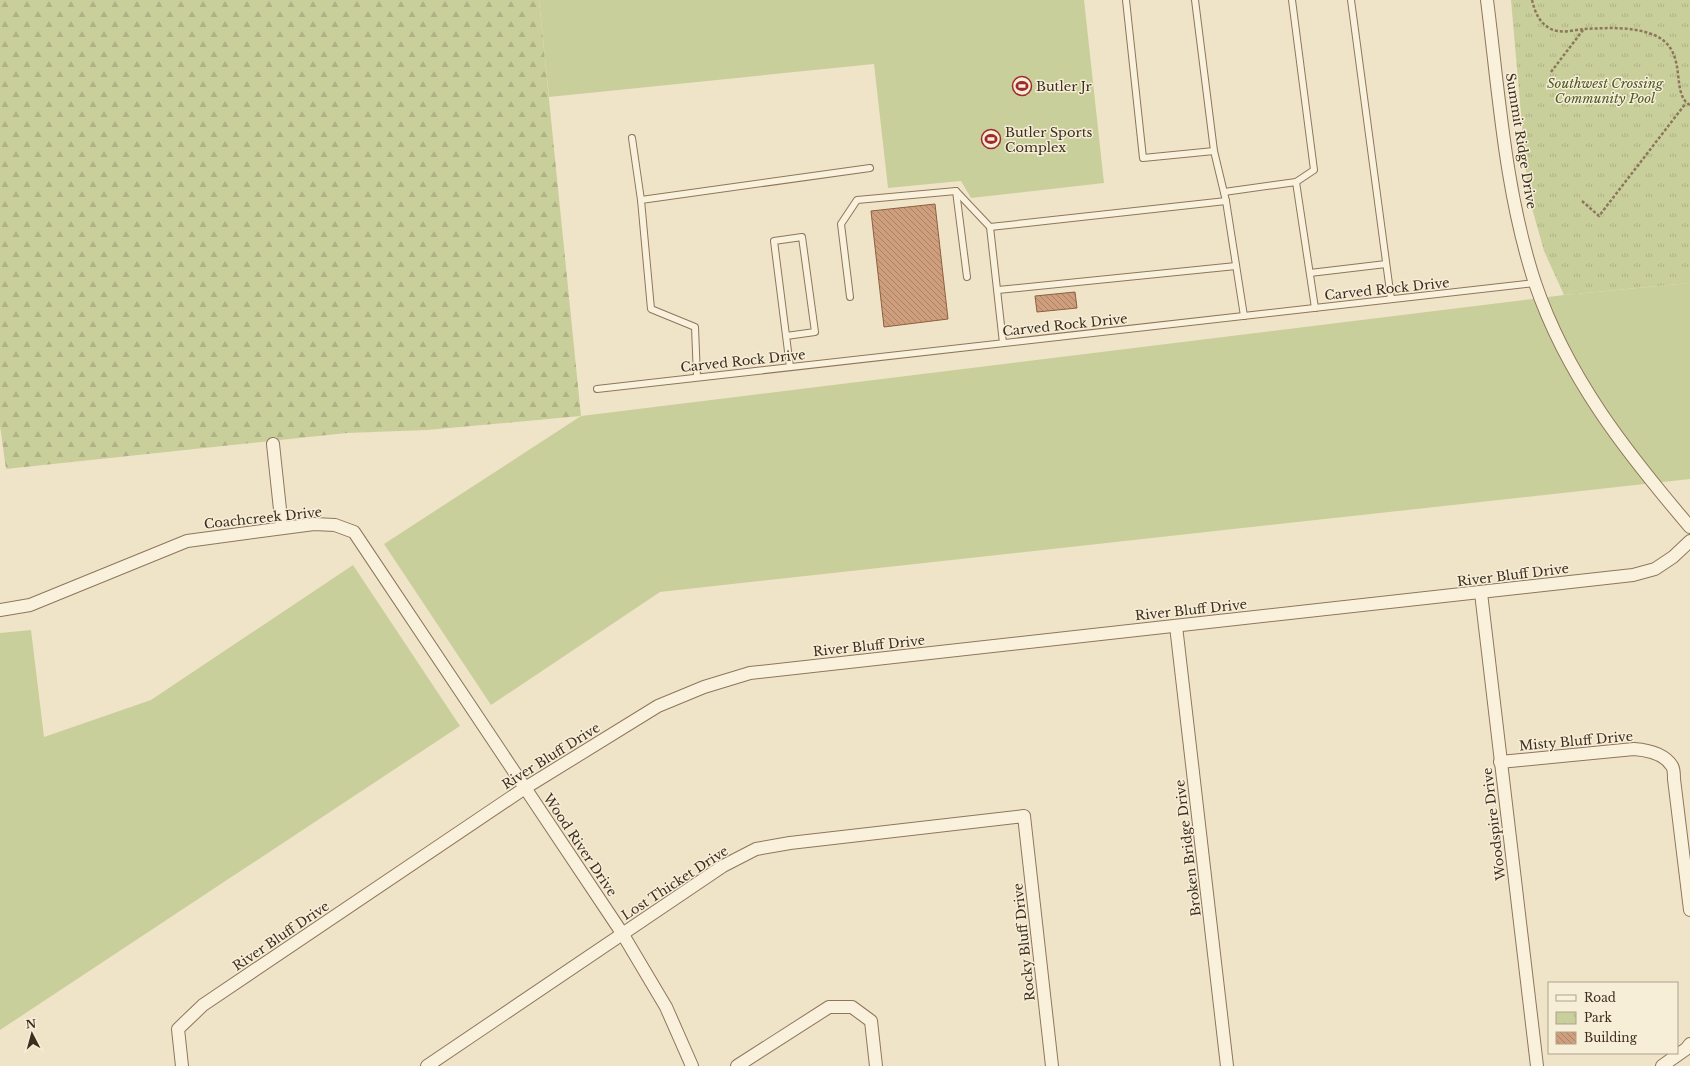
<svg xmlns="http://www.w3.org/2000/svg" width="1690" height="1066" font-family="'Libre Baskerville',serif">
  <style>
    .grass { fill: #c9cf9b }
    .forest { fill: url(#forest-firs) }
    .park { fill: url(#park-tufts) }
    .building { fill: url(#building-back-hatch); stroke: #8d5f41 }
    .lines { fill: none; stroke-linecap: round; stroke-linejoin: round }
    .lane-casing { stroke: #8d765c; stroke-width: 8 }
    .street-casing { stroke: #8d765c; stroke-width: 14 }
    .path { stroke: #8d765c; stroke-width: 2.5; stroke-dasharray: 3 2; stroke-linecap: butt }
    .lane { stroke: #faf1dc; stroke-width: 6 }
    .street { stroke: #faf1dc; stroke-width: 12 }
    .labels { text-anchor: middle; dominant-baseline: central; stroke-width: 3; stroke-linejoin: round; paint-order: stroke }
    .park-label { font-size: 13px; font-style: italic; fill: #4d5a26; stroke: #f7eed8 }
    .poi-label { font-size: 13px; fill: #3d2e20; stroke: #f7eed8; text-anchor: start }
    .street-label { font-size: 13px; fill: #3d2e20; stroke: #f7eed8 }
  </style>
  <defs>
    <pattern id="forest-firs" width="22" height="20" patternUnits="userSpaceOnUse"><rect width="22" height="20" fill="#c9cf9b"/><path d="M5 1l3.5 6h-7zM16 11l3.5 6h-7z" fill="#aeb285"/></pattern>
    <pattern id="park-tufts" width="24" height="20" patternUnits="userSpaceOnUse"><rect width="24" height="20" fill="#c9cf9b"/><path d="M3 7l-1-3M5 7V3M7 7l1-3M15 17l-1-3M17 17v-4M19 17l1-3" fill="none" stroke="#aeb285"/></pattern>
    <pattern id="building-back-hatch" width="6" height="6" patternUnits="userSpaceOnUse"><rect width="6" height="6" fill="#cf9f7d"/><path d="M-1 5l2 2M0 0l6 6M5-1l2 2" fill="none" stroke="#a98266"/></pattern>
  </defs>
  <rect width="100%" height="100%" fill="#f0e4c8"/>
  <!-- grass -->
  <g class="grass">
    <polygon points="539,0 1084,0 1104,183 971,198 961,181 888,188 874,64 549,97"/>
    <polygon points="1690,283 1690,479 660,592 491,705 384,544 581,416 1564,295"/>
    <polygon points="353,565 460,726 0,1030 0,633 31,630 44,737 151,700"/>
  </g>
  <!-- forest -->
  <polygon class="forest" points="0,0 539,0 581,416 427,430 347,433 6,469 0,426"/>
  <!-- park -->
  <polygon class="park" points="1511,0 1690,0 1690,283 1564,295 1544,251 1528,194"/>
  <!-- building -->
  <g class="building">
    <polygon points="935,204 948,319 884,327 871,211"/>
    <polygon points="1075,292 1077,308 1037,312 1035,296"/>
  </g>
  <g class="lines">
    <!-- lane casing -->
    <g class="lane-casing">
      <g id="lane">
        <polyline points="1126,0 1143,158 1214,151"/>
        <polyline points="1195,0 1214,151 1226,201 1244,316"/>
        <polyline points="1292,0 1314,170 1296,182"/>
        <polyline points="1351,0 1391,299"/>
        <polyline points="632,138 641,200"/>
        <polyline points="956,191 967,277"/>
        <polyline points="1224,192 1296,182 1315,308"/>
        <polyline points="990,227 1226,201"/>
        <polyline points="1310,273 1386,264"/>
        <polyline points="998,290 1236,266"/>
        <polyline points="850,297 841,224 857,200 956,191 990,227 1003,343"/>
        <polyline points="786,336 815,332 802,237 774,241 790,367"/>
        <polyline points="697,377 695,327 651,309 641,200 870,168"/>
        <polyline points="597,389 1535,283"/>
      </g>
    </g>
    <!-- street casing -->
    <g class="street-casing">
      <g id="street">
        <path d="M1487 0C1499 94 1505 192 1535 283 1567 377 1626 452 1690 527"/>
        <polyline points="273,444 282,528"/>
        <polyline points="1481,593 1537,1066"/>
        <polyline points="0,610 30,605 187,541 314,524 335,525 354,532 622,933 666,1007 692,1066"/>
        <polyline points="1176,626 1227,1066"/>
        <path d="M1500 762 1634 749C1647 750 1664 753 1672 766 1674 769 1674 776 1674 779L1690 910"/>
        <polyline points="182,1066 178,1029 203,1005 525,788 658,706 704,687 750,673 1633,575 1655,569 1673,557 1690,541"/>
        <polyline points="427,1066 723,866 756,849 790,843 1024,816 1052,1066"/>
        <polyline points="737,1066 829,1007 852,1007 871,1021 876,1066"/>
        <polyline points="1662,1066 1686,1049 1690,1044"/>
      </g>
    </g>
    <!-- path -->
    <g class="path">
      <path d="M1532 0C1535 12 1539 23 1551 29 1561 34 1574 30 1584 29 1607 28 1632 26 1654 35 1690 50 1669 93 1690 105"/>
      <polyline points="1551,72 1583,30"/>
      <polyline points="1582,201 1599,216 1686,103"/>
    </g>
    <!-- lane -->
    <use href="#lane" class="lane"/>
    <!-- street -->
    <use href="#street" class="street"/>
  </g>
  <!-- icons -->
  <defs>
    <g id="stadium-ring" transform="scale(1)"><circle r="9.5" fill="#f7eed8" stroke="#9e2a2b" stroke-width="1.5"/><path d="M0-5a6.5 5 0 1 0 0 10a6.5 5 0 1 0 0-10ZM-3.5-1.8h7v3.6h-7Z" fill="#9e2a2b"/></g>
  </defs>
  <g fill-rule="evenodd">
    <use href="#stadium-ring" x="1022" y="86"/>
    <use href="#stadium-ring" x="991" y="139"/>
  </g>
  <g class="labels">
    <!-- park labels -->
    <g class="park-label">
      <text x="1605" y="83">Southwest Crossing<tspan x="1605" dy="15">Community Pool</tspan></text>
    </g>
    <!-- poi labels -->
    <g class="poi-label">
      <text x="1036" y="86">Butler Jr</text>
      <text x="1005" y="132">Butler Sports<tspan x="1005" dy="15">Complex</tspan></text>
    </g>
    <!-- street labels -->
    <g class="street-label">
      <text transform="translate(1521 141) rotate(81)">Summit Ridge Drive</text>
      <text transform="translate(1387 289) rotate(-6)">Carved Rock Drive</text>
      <text transform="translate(1065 325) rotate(-6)">Carved Rock Drive</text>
      <text transform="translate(743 361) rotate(-6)">Carved Rock Drive</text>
      <text transform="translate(263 518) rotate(-6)">Coachcreek Drive</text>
      <text transform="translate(1513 575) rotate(-7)">River Bluff Drive</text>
      <text transform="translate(1191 610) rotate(-6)">River Bluff Drive</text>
      <text transform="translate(869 646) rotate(-6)">River Bluff Drive</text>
      <text transform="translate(1576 741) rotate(-5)">Misty Bluff Drive</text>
      <text transform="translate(551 756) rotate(-32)">River Bluff Drive</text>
      <text transform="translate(1494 824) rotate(-97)">Woodspire Drive</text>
      <text transform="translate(580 845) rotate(56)">Wood River Drive</text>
      <text transform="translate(1188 848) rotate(-97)">Broken Bridge Drive</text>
      <text transform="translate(675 883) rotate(-33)">Lost Thicket Drive</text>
      <text transform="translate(281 936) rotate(-34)">River Bluff Drive</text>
      <text transform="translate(1024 942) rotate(-96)">Rocky Bluff Drive</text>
    </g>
  </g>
  <!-- legend -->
  <rect x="1548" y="982" width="130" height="72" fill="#f7eed8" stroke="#ada18e"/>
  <rect x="1556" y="995" width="20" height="6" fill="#faf1dc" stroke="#ada18e"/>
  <text x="1584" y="1002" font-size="12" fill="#3d2e20">Road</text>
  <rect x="1556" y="1012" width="20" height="12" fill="url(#park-tufts)" stroke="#ada18e"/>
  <text x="1584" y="1022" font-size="12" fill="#3d2e20">Park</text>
  <rect x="1556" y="1032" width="20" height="12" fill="url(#building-back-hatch)" stroke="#ada18e"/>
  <text x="1584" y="1042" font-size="12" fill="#3d2e20">Building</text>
  <!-- north arrow -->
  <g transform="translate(32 1034) rotate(354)" stroke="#f7eed8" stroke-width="3" paint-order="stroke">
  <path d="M0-3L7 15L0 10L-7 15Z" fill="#3d2e20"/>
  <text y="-6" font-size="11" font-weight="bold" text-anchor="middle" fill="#3d2e20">N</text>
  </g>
</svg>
